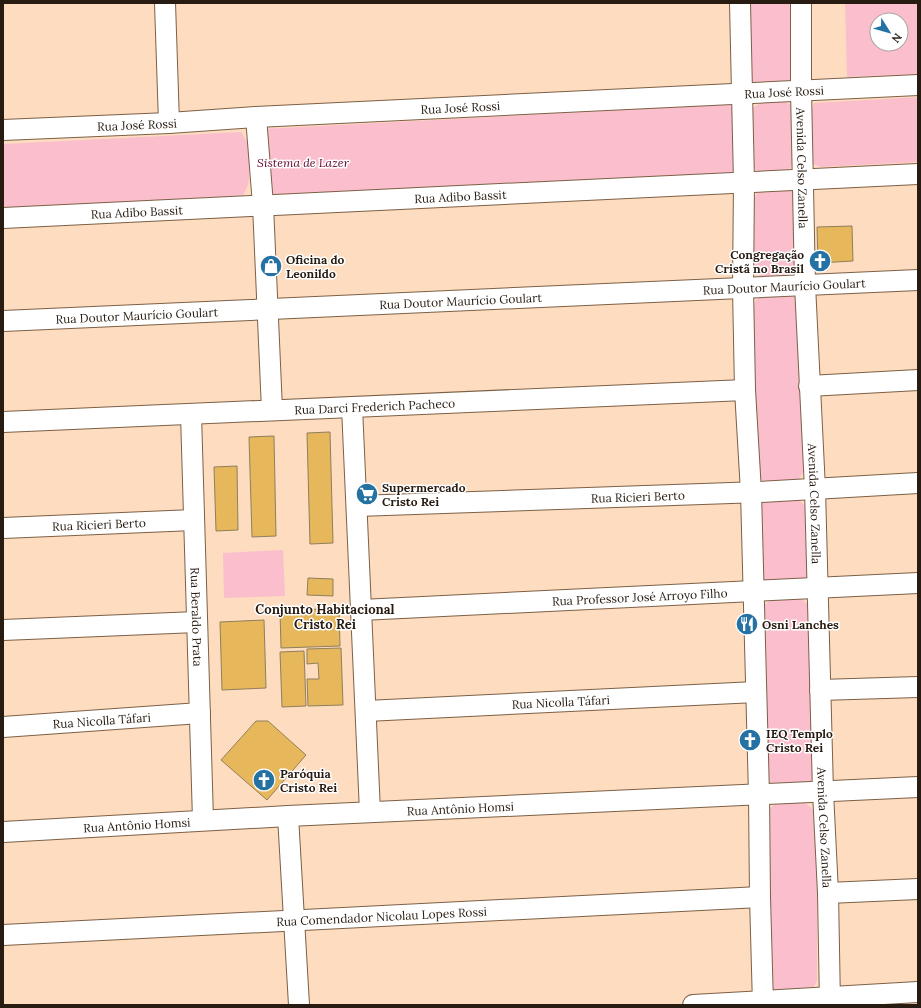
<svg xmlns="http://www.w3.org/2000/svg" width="921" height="1008" font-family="Lora,serif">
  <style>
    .green { fill: #fabecd; fill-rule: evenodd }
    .building { fill: #e6b75b; stroke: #907e5c }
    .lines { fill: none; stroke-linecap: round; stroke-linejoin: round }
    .minor-casing { stroke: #7c6046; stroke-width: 22 }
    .minor { stroke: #fff; stroke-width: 20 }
    .labels { text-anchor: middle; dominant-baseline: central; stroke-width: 3; stroke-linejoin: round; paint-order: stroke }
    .street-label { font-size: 12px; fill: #281c12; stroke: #fff }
    .park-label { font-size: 12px; font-style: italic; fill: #60072e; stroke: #fff }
    .poi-label { font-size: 12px; font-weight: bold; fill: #281c12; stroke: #fff; text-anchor: start }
    .neighbourhood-label { font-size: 13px; font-weight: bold; fill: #281c12; stroke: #fff }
  </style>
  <rect width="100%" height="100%" fill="#fedcc0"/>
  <!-- green -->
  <g class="green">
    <polygon points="745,3 796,3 797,71 786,86 757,87 748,78"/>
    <path d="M845 3H918V74L847 77ZM877 20H901V44H877Z"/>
    <polygon points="918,97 918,162 821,167 813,164 808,155 809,115 814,103"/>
    <polygon points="777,100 790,104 797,111 795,163 786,172 764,174 756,170 750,164 752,108 763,102"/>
    <polygon points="736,104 739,174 270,199 263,129"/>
    <polygon points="241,132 249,145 249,182 242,198 3,208 3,144"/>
    <polygon points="777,187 785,187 795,191 800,266 793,279 764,280 757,273 754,266 751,205 757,193"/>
    <polygon points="768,291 790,293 802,303 805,468 800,478 790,484 765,483 755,476 751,312 756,300"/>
    <polygon points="774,494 792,495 807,507 809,568 807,576 801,583 769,585 758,576 760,503"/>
    <polygon points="283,550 285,596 224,598 223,553"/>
    <polygon points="774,598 802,599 810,607 812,780 806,786 774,787 767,783 764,605"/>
    <polygon points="791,801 806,803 815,812 817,852 817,981 810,993 769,991 766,812 777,802"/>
  </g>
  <!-- building -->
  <g class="building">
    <polygon points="852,226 853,261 818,263 817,227"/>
    <polygon points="330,432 333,543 310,544 307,433"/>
    <polygon points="274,436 276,536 252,537 249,437"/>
    <polygon points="237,466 238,530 216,531 214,467"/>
    <polygon points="308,578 333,579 333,596 307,595"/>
    <polygon points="339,608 340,646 281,648 280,611"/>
    <polygon points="264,620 266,688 222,690 220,622"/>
    <polygon points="341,648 343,705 308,706 307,679 319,679 318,663 307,664 307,649"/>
    <polygon points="304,651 306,706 282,707 280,652"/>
    <polygon points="256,721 268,721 306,755 267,800 221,760"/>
  </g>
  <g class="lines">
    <!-- minor casing -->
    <g class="minor-casing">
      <g id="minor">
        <polyline points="165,3 169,123"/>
        <polyline points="740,3 744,182 743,288 745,390 751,492 759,795 760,897 763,1005"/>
        <path id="s1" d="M801 3V90L805 285 815 489 823 792 828 893 830 1005"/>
        <polyline points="256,117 263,205 272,410"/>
        <path id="s2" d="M3 130 169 123 256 117 918 85"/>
        <path id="s3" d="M3 218 918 174"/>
        <path id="s4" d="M3 321 918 280"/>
        <polyline points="809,386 918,380"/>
        <polyline points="352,407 370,812"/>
        <path id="s5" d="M191 414 203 820"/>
        <path id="s6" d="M3 422 745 390"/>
        <path id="s7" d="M357 506 760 492 918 483"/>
        <path id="s8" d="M3 528 194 520"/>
        <path id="s9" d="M361 610 918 583"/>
        <polyline points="3,630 197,622"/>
        <polyline points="820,690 918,687"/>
        <path id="s10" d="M366 711 756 692"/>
        <path id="s11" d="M3 727 200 713"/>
        <polyline points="288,816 299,1005"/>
        <path id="s12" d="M3 832 288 816 918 787"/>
        <polyline points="828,893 918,889"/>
        <path id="s13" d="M3 935 760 897"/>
        <polyline points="693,1005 918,992"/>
      </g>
    </g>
    <!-- minor -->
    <use href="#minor" class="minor"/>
  </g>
  <!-- icons -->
  <defs>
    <g id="church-disc" transform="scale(1.15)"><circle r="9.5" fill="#2471a3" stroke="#fff"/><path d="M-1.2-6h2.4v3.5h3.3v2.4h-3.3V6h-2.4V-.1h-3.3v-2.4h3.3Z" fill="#fff"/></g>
    <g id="shop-disc" transform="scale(1.15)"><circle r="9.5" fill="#2471a3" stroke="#fff"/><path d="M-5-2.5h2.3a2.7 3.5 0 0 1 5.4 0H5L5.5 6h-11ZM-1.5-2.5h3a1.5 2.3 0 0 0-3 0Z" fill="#fff"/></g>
    <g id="supermarket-disc" transform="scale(1.15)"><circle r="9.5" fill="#2471a3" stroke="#fff"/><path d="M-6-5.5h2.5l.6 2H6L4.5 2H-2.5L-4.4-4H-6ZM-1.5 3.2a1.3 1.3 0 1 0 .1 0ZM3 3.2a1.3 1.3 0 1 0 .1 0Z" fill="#fff"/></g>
    <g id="restaurant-disc" transform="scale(1.15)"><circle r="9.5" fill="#2471a3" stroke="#fff"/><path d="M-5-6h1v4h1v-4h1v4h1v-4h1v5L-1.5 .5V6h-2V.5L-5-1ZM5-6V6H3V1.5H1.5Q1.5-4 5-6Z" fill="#fff"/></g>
  </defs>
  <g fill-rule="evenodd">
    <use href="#church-disc" x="820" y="261"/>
    <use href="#shop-disc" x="271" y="266"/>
    <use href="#supermarket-disc" x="367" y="494"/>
    <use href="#restaurant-disc" x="747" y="624"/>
    <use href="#church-disc" x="750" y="740"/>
    <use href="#church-disc" x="264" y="780"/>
  </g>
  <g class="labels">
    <!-- street labels -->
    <g class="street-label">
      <text stroke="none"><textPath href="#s2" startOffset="782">Rua José Rossi</textPath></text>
      <text stroke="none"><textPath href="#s2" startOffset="458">Rua José Rossi</textPath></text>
      <text stroke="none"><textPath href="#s2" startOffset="134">Rua José Rossi</textPath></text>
      <text stroke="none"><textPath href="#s1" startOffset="165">Avenida Celso Zanella</textPath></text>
      <text stroke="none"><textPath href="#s3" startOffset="458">Rua Adibo Bassit</textPath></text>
      <text stroke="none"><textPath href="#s3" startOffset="134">Rua Adibo Bassit</textPath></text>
      <text stroke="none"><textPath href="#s4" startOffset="782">Rua Doutor Maurício Goulart</textPath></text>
      <text stroke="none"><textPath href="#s4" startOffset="458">Rua Doutor Maurício Goulart</textPath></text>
      <text stroke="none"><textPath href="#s4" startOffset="134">Rua Doutor Maurício Goulart</textPath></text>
      <text stroke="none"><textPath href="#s6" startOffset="372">Rua Darci Frederich Pacheco</textPath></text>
      <text stroke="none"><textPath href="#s7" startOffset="281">Rua Ricieri Berto</textPath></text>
      <text stroke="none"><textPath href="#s1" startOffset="501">Avenida Celso Zanella</textPath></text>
      <text stroke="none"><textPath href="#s8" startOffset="96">Rua Ricieri Berto</textPath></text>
      <text stroke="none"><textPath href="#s9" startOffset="279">Rua Professor José Arroyo Filho</textPath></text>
      <text stroke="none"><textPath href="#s5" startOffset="203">Rua Beraldo Prata</textPath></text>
      <text stroke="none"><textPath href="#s10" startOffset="195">Rua Nicolla Táfari</textPath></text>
      <text stroke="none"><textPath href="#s11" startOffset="99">Rua Nicolla Táfari</textPath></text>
      <text stroke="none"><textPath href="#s12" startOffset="458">Rua Antônio Homsi</textPath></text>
      <text stroke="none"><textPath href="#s12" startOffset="134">Rua Antônio Homsi</textPath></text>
      <text stroke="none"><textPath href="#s1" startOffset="825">Avenida Celso Zanella</textPath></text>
      <text stroke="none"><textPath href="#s13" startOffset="379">Rua Comendador Nicolau Lopes Rossi</textPath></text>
    </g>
    <!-- park labels -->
    <g class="park-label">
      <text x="303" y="162">Sistema de Lazer</text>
    </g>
    <!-- poi labels -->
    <g class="poi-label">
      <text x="804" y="254" text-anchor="end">Congregação<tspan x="804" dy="14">Cristã no Brasil</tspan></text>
      <text x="286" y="259">Oficina do<tspan x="286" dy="14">Leonildo</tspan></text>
      <text x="382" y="487">Supermercado<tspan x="382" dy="14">Cristo Rei</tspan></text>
      <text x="762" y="624">Osni Lanches</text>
      <text x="766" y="733">IEQ Templo<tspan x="766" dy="14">Cristo Rei</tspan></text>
      <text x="280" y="773">Paróquia<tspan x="280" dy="14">Cristo Rei</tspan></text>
    </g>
    <!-- neighbourhood labels -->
    <g class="neighbourhood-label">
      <text x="325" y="609">Conjunto Habitacional<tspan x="325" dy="15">Cristo Rei</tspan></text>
    </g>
  </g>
  <!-- border -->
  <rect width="921" height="1008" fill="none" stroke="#281c12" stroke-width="8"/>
  <!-- north arrow -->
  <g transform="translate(889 32) rotate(127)"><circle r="19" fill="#ffffff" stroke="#a9a4a0"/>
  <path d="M0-3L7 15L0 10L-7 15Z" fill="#2471a3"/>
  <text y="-6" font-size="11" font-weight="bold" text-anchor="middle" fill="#281c12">N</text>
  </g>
</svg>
